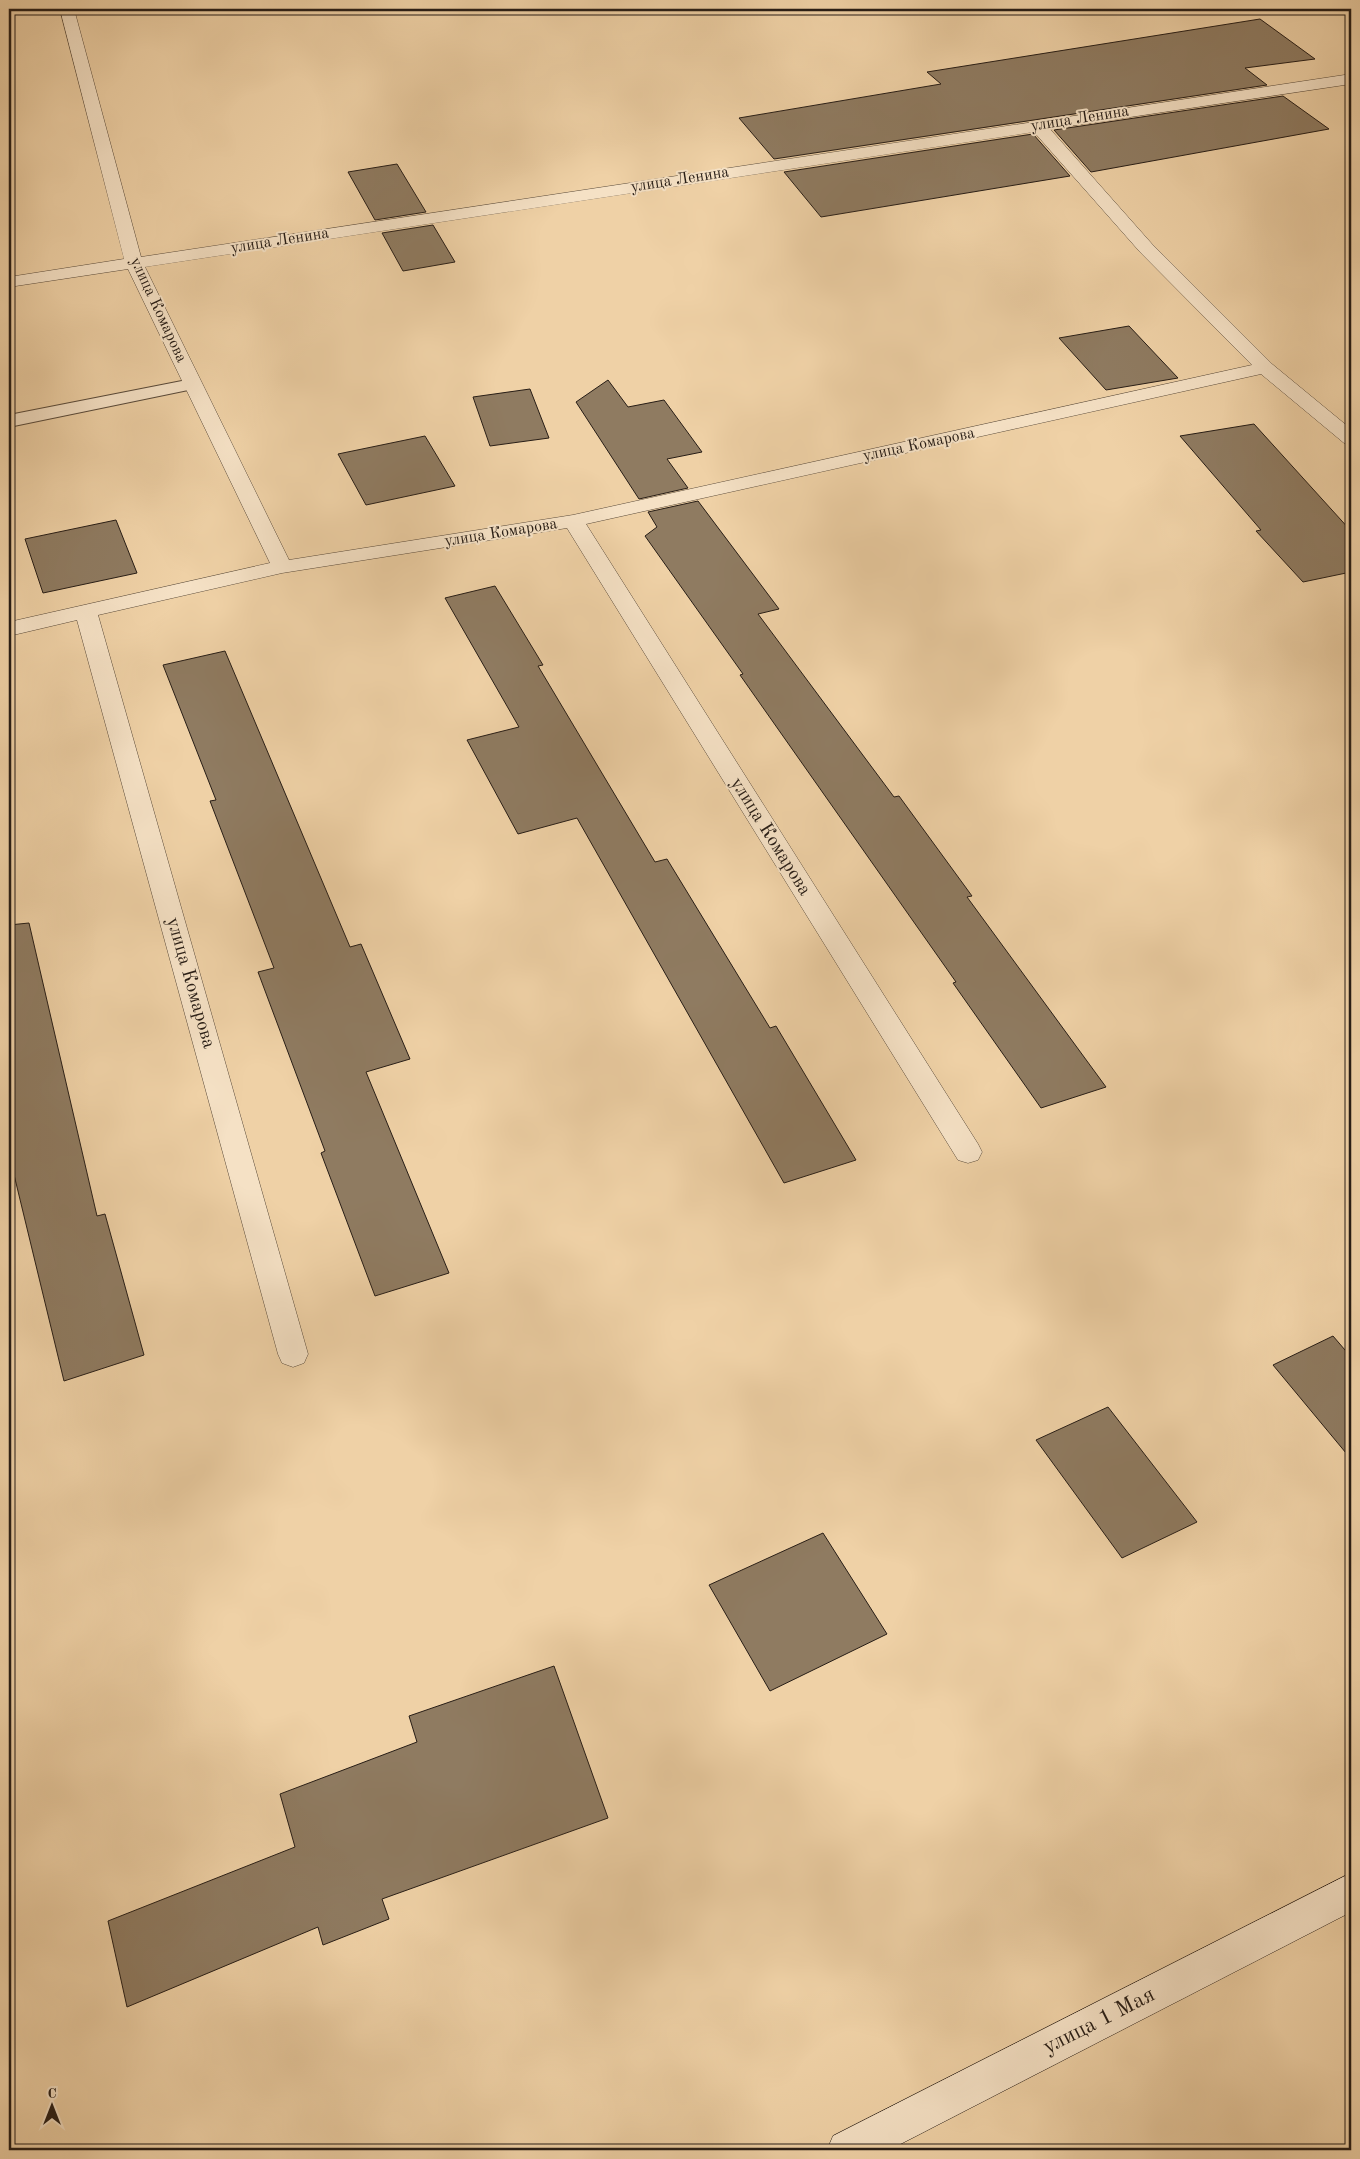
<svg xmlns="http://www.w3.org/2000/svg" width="1360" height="2159" font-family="'Old Standard TT',serif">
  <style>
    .building { fill: #8f7b61; stroke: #271d16 }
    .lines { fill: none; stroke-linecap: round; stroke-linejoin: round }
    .service-casing { stroke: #594a3a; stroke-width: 2 }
    .minor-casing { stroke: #594a3a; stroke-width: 1 }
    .secondary-casing { stroke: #271d16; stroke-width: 1 }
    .service { fill: #f5e1c5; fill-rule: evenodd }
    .minor { fill: #f5e1c5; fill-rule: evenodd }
    .secondary { fill: #f5e1c5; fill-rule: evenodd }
    .labels { text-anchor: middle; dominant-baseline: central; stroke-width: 4; stroke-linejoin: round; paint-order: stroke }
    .far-street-label { font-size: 16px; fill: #271d16; stroke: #f5e1c5 }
    .street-label { font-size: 19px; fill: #271d16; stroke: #f5e1c5 }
    .near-street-label { font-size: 22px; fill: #271d16; stroke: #f5e1c5 }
  </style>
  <rect width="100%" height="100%" fill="#efd1a6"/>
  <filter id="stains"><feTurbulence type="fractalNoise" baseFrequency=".004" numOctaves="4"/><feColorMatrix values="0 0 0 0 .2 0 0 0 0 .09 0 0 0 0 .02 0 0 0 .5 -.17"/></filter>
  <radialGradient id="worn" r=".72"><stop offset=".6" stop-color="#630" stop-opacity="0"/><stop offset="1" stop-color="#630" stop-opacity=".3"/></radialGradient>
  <!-- building -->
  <g class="building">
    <polygon points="1260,19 1315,59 1245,68 1267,85 774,159 739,118 941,84 927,72"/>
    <polygon points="1283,96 1329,129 1091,172 1054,130"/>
    <polygon points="1033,134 1070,176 821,217 784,172"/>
    <polygon points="397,164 426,212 375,220 348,172"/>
    <polygon points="433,225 455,262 403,271 382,233"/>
    <polygon points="1129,326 1178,378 1106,390 1059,338"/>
    <polygon points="608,380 628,407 664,400 702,452 667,459 688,488 639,499 576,402"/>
    <polygon points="530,389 549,438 490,446 473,397"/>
    <polygon points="1254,424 1351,531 1351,572 1303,582 1256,531 1261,530 1180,436"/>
    <polygon points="425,436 455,486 366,505 338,454"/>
    <polygon points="698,501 779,609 758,614 894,797 899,796 972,896 967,897 1106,1087 1041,1108 953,983 956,982 740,675 743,674 645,536 657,527 648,512"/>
    <polygon points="116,520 137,573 43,593 25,539"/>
    <polygon points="495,586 543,665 538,666 655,862 667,859 770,1028 776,1026 856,1160 784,1183 577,818 518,834 467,740 519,727 445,598"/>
    <polygon points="225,651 350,947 361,944 410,1059 366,1072 449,1273 375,1296 321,1153 325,1151 258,972 274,968 210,801 216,800 163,665"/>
    <polygon points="29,923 97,1216 105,1214 144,1355 64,1381 9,1154 9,925"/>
    <polygon points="1333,1336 1351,1357 1351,1459 1273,1365"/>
    <polygon points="1108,1407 1197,1522 1122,1558 1036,1440"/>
    <polygon points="823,1533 887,1634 770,1691 709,1585"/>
    <polygon points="554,1666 608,1818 382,1899 389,1919 323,1945 318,1927 127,2007 108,1921 295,1847 280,1794 417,1742 409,1716"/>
  </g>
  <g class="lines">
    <!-- service casing -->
    <g class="service-casing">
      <polygon id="service" points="192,379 198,380 201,384 198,388 9,427 9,415"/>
    </g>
    <!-- minor casing -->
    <g class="minor-casing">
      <path id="minor" d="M60 9H74L141 257 1351 74V84L1050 129 1152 244 1272 364 1351 429V445L1344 443 1261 374 586 524 978 1144 982 1152 978 1160 968 1163 958 1160 567 528 282 573 98 615 308 1354 304 1363 293 1367 282 1363 278 1354 77 620 9 636V622L270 563 128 269 9 287V277L124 259ZM1034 132 1140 252 1252 365 573 515 289 560 145 267Z"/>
    </g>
    <!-- secondary casing -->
    <g class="secondary-casing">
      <polygon id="secondary" points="1351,1873 1351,1912 889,2150 827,2150 833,2136"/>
    </g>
    <!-- service -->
    <use href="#service" class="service"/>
    <!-- minor -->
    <use href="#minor" class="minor"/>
    <!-- secondary -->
    <use href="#secondary" class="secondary"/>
  </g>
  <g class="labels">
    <!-- far-street labels -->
    <g class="far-street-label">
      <text transform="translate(1080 119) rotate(-9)">улица Ленина</text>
      <text transform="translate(680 180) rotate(-9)">улица Ленина</text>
      <text transform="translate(280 241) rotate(-9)">улица Ленина</text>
      <text transform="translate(158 310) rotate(65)">улица Комарова</text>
      <text transform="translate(919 445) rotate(-12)">улица Комарова</text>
      <text transform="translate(501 533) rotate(-9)">улица Комарова</text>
    </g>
    <!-- street labels -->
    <g class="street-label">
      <text transform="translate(770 837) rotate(58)">улица Комарова</text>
      <text transform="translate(190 983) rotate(74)">улица Комарова</text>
    </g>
    <!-- near-street labels -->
    <g class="near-street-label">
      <text transform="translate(1099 2021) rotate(-27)">улица 1 Мая</text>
    </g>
  </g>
  <!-- margin -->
  <rect width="1360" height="2159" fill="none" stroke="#efd1a6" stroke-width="30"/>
  <rect x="10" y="10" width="1340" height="2139" fill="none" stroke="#271d16" stroke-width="2.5"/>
  <rect x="15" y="15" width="1330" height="2129" fill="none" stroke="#271d16"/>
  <!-- north arrow -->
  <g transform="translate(52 2106)" stroke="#f5e1c5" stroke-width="4" paint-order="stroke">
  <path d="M0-4L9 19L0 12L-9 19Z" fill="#271d16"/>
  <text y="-8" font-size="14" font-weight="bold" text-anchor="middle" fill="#271d16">С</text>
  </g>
  <rect width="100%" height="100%" filter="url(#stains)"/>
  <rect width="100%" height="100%" fill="url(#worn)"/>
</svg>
